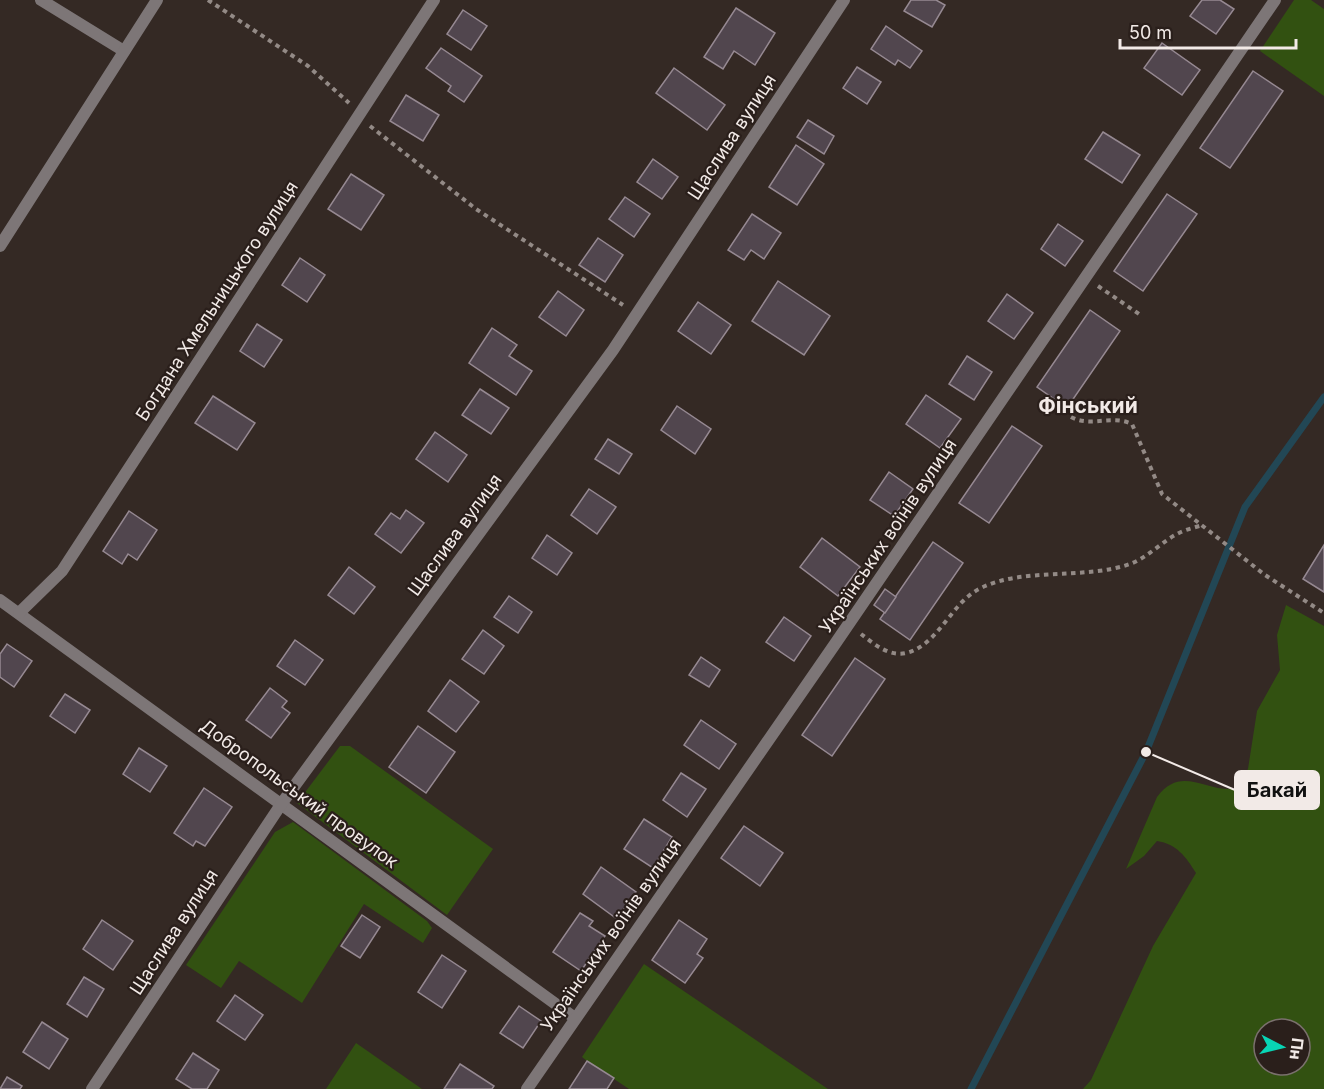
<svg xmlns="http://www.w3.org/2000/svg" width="1324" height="1089" font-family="Inter,sans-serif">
	<rect width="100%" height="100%" fill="#342924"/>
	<g fill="#325111" fill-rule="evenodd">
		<path d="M 1294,0 L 1311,0 L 1324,9 L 1324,96 L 1260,51 Z"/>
		<path d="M 1286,605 L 1324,626 L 1324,1089 L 1083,1089 L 1091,1080 L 1153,946 L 1196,873 C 1186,857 1177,844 1157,841 L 1144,856 L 1126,869 L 1157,797 C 1181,765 1203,791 1234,789 L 1248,769 L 1257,711 L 1280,670 L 1277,635 ZM 1264,1029 L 1300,1029 L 1300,1065 L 1264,1065 Z"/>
		<path d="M 340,746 L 350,746 L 493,849 L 447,915 L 297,803 Z"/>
		<path d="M 293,822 L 427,921 L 432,928 L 423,943 L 364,904 L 302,1003 L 239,961 L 221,988 L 186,965 L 275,832 Z"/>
		<path d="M 644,964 L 828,1089 L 629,1089 L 587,1061 L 582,1057 Z"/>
		<path d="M 356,1043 L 422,1089 L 326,1089 Z"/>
	</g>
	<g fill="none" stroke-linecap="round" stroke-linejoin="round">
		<path stroke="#224755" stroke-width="7" d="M 971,1089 L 1146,752 L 1245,507 L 1324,397"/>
	</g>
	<g fill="#51464e" stroke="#968992" stroke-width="1.5">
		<path d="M 911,0 L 936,0 L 945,5 L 932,27 L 904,11 Z"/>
		<path d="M 1202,0 L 1220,0 L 1234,9 L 1216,34 L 1190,16 Z"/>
		<path d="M 736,8 L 775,33 L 755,65 L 734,51 L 723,69 L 704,57 Z"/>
		<path d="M 463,10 L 487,26 L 471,50 L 447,34 Z"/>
		<path d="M 886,26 L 922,51 L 910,68 L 898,60 L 895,65 L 871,49 Z"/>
		<path d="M 1162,43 L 1200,70 L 1182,95 L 1144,68 Z"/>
		<path d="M 441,48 L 482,76 L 464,102 L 448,91 L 451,86 L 426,68 Z"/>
		<path d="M 857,67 L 881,82 L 867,104 L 843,88 Z"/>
		<path d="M 674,68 L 725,105 L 707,130 L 656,93 Z"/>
		<path d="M 1253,71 L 1283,91 L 1230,168 L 1200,148 Z"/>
		<path d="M 406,95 L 439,115 L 423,141 L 390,121 Z"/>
		<path d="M 808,120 L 834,136 L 824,154 L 797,137 Z"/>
		<path d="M 1103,132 L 1140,155 L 1122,183 L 1085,159 Z"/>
		<path d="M 796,145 L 824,164 L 797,205 L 769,187 Z"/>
		<path d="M 653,159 L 678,177 L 662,199 L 637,182 Z"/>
		<path d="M 351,174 L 384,195 L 361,230 L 328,209 Z"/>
		<path d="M 1167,194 L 1197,214 L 1143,291 L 1114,271 Z"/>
		<path d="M 625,197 L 650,214 L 634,237 L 609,219 Z"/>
		<path d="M 752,214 L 781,233 L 764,259 L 751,250 L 744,260 L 728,250 Z"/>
		<path d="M 1058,224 L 1083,241 L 1065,266 L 1041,249 Z"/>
		<path d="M 598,238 L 623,255 L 605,282 L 579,265 Z"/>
		<path d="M 300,258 L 325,275 L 307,302 L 282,285 Z"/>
		<path d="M 778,281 L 830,316 L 804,355 L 752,321 Z"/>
		<path d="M 558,291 L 584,310 L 566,336 L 539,317 Z"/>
		<path d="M 1007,294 L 1033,313 L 1014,339 L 988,321 Z"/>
		<path d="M 698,302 L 731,325 L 711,354 L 678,331 Z"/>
		<path d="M 1090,310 L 1120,331 L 1067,408 L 1037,387 Z"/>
		<path d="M 257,324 L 282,340 L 264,367 L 240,351 Z"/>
		<path d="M 492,328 L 517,345 L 509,356 L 532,371 L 516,395 L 469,363 Z"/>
		<path d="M 967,356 L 992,372 L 974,400 L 949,384 Z"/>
		<path d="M 480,389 L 509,408 L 491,434 L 462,415 Z"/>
		<path d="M 926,395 L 961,419 L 940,448 L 906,424 Z"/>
		<path d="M 213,396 L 255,423 L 237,450 L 195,423 Z"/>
		<path d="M 677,406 L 711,429 L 695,454 L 661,430 Z"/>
		<path d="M 1012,426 L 1042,446 L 989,523 L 959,503 Z"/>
		<path d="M 435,432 L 467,455 L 448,482 L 416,459 Z"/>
		<path d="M 608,439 L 632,454 L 619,474 L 595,459 Z"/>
		<path d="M 889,472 L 913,489 L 894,516 L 870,500 Z"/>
		<path d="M 589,489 L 616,507 L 597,534 L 571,515 Z"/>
		<path d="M 406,510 L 424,523 L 401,553 L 375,534 L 391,513 L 400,519 Z"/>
		<path d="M 129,511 L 157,530 L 137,560 L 128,554 L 122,564 L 103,551 Z"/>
		<path d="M 547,535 L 572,553 L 557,575 L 532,558 Z"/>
		<path d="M 822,538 L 860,567 L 838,596 L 800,567 Z"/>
		<path d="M 933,542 L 963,563 L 910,640 L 880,619 Z"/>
		<path d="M 1324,545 L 1324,592 L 1303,579 Z"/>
		<path d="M 349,567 L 375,587 L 354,614 L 328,595 Z"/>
		<path d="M 885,589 L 896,597 L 885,613 L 874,605 Z"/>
		<path d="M 509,596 L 532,612 L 518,633 L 494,617 Z"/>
		<path d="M 784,617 L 811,636 L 794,661 L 766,642 Z"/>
		<path d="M 483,630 L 504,646 L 484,674 L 462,659 Z"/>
		<path d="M 295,640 L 323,660 L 305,685 L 277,666 Z"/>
		<path d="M 7,644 L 32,661 L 14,687 L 0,677 L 0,654 Z"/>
		<path d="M 701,657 L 720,670 L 709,687 L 689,675 Z"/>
		<path d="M 855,658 L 885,679 L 832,756 L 802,735 Z"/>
		<path d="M 450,680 L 479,702 L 456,732 L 428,711 Z"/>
		<path d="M 270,688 L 287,701 L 282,707 L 290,713 L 271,738 L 246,720 Z"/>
		<path d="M 65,694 L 90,710 L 75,733 L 50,716 Z"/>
		<path d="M 701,720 L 736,744 L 719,769 L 684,745 Z"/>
		<path d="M 418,726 L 455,752 L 426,793 L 389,767 Z"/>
		<path d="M 139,748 L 167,766 L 150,792 L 123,774 Z"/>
		<path d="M 681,773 L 706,789 L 687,817 L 663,800 Z"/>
		<path d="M 204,788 L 232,807 L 205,846 L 196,841 L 193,846 L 174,833 Z"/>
		<path d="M 644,819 L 672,837 L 653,868 L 624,849 Z"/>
		<path d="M 744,826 L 783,853 L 760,886 L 721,858 Z"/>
		<path d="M 601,867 L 636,892 L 617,919 L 583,894 Z"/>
		<path d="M 580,913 L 593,921 L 589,926 L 605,936 L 581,971 L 553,952 Z"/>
		<path d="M 362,915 L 380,927 L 360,958 L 341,946 Z"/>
		<path d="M 102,920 L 133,941 L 113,970 L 83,949 Z"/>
		<path d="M 679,920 L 707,939 L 697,954 L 703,958 L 685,983 L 652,960 Z"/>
		<path d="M 442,955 L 466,971 L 442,1008 L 418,992 Z"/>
		<path d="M 84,977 L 104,989 L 87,1017 L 67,1004 Z"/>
		<path d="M 235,995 L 263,1015 L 245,1040 L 217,1021 Z"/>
		<path d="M 519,1006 L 541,1021 L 523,1048 L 500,1033 Z"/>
		<path d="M 42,1022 L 68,1039 L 49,1069 L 23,1052 Z"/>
		<path d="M 193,1053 L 219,1070 L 207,1089 L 192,1089 L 176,1079 Z"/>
		<path d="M 587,1061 L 614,1078 L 607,1089 L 569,1089 Z"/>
		<path d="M 460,1064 L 494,1086 L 492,1089 L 444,1089 Z"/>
		<path d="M 7,1077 L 22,1086 L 20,1089 L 0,1089 Z"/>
	</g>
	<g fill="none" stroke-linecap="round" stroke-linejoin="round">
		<g stroke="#938a86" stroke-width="4" stroke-dasharray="4.5 4.5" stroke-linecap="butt">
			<path d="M 208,0 L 308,66 L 349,103"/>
			<path d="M 370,126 L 476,209 L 623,305"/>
			<path d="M 1098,286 L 1142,316"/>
			<path d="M 1071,417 C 1091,428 1111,414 1132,424 L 1162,494 L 1265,575 L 1324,613"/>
			<path d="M 861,634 C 874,644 889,657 906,653 C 939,645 951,602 981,588 C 1024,567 1084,580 1130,564 C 1149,557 1163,540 1181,532 C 1188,529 1196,527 1203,525"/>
		</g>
		<g stroke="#7d7677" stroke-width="12">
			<path d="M 41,0 L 124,51"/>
			<path d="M 0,246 L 157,0"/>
			<path d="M 0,600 L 575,1018"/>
			<path d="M 19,613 L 62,571 L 434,0"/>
			<path d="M 92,1089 L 282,803 L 613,350 L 844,0"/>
			<path d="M 527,1089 L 835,644 L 1275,0"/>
		</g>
	</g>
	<g text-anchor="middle" stroke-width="4.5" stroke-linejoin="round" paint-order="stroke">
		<g font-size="18" fill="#f2eae7" stroke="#2a1f1b">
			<text transform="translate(732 137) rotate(-57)" y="6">Щаслива вулиця</text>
			<text transform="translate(217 301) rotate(-57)" y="6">Богдана Хмельницького вулиця</text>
			<text transform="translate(455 535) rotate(-54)" y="6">Щаслива вулиця</text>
			<text transform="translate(888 536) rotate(-56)" y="6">Українських воїнів вулиця</text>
			<text transform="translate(299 794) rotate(36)" y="6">Добропольський провулок</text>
			<text transform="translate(174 932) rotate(-57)" y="6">Щаслива вулиця</text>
			<text transform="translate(611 935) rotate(-55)" y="6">Українських воїнів вулиця</text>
		</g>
		<g font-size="21" font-weight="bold" fill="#f2eae7" stroke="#2a1f1b">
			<text x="1088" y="413">Фінський</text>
		</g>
	</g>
	<path fill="none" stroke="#f2eae7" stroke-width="2" d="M1146 752L1235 790"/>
	<circle fill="#f2eae7" stroke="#2a1f1b" stroke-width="2" cx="1146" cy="752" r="6"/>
	<rect fill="#f2eae7" stroke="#f2eae7" stroke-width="2" x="1235" y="771" width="84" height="38" rx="6"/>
	<g font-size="20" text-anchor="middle" font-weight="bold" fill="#111">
		<text x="1277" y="797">Бакай</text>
	</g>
	<g transform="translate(1282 1047) rotate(97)"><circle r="28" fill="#2a1f1b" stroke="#7a706d" stroke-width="1.5"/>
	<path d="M0-4.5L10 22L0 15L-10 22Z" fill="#08d5b5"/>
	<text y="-9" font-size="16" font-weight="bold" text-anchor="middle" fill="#f2eae7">Пн</text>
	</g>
	<path d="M1120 39v9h176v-9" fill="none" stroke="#f2eae7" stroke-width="3"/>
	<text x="1129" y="39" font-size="18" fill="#f2eae7" stroke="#2a1f1b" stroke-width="4.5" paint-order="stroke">50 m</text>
</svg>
